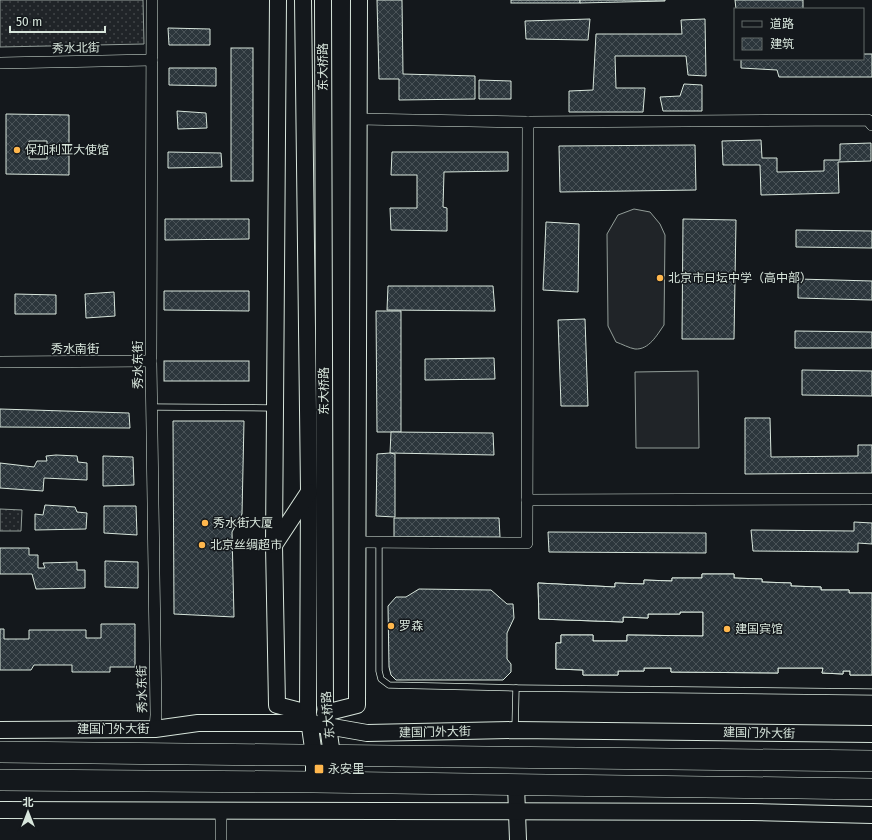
<svg xmlns="http://www.w3.org/2000/svg" width="872" height="840" font-family="'Fira Sans','Noto Sans SC',sans-serif">
	<defs>
		<pattern id="grass-dots" width="8" height="8" patternUnits="userSpaceOnUse"><rect width="8" height="8" fill="#202428"/><path d="M2 2h.1M6 6h.1" fill="none" stroke="#404447" stroke-width="1.8" stroke-linecap="round"/></pattern>
		<pattern id="building-cross-hatch" width="8" height="8" patternUnits="userSpaceOnUse"><rect width="8" height="8" fill="#2c363c"/><path d="M0 0l8 8M0 8l8-8" fill="none" stroke="#4a5358"/></pattern>
	</defs>
	<rect width="100%" height="100%" fill="#14181c"/>
	<g fill="url(#grass-dots)" stroke="#939e99">
		<path d="M 0,0 L 143,0 L 144,44 L 0,47 Z"/>
		<path d="M 0,509 L 22,510 L 21,531 L 0,531 Z"/>
	</g>
	<g fill="#202428" stroke="#939e99">
		<path d="M 634,209 L 650,212 L 660,224 L 665,235 L 664,325 C 657,335 649,350 635,349 C 629,348 622,344 616,342 L 608,326 L 607,234 L 618,215 Z"/>
		<path d="M 698,371 L 699,448 L 636,448 L 635,372 Z"/>
	</g>
	<g fill="url(#building-cross-hatch)" stroke="#d8e6dc" fill-rule="evenodd">
		<path d="M 377,0 L 402,0 L 403,74 L 475,76 L 475,99 L 399,100 L 399,79 L 379,79 Z"/>
		<rect x="511" y="0" width="69" height="3"/>
		<path d="M 580,0 L 665,0 L 665,1 L 580,3 Z"/>
		<path d="M 735,0 L 803,0 L 803,9 L 736,9 Z"/>
		<path d="M 590,19 L 588,40 L 526,39 L 525,21 Z"/>
		<path d="M 705,19 L 706,76 L 688,75 L 686,56 L 615,56 L 616,88 L 645,88 L 643,112 L 569,112 L 569,91 L 593,90 L 596,34 L 682,34 L 681,20 Z"/>
		<path d="M 168,28 L 210,29 L 210,45 L 169,45 Z"/>
		<rect x="231" y="48" width="22" height="133"/>
		<path d="M 863,54 L 872,54 L 872,77 L 779,77 L 777,70 L 741,68 L 741,59 L 863,59 Z"/>
		<path d="M 169,68 L 216,68 L 216,86 L 169,85 Z"/>
		<path d="M 479,80 L 511,81 L 511,99 L 479,99 Z"/>
		<path d="M 684,84 L 702,85 L 702,111 L 663,111 L 660,97 L 680,96 Z"/>
		<path d="M 177,111 L 206,113 L 207,128 L 178,129 Z"/>
		<path d="M 6,114 L 69,115 L 69,175 L 6,174 ZM 29,141 L 47,141 L 47,159 L 29,159 Z"/>
		<path d="M 761,140 L 762,158 L 777,158 L 777,172 L 824,171 L 824,160 L 840,160 L 840,144 L 871,143 L 871,161 L 838,162 L 839,193 L 761,195 L 760,165 L 723,165 L 722,141 Z"/>
		<path d="M 695,145 L 696,190 L 560,192 L 559,146 Z"/>
		<path d="M 168,152 L 221,153 L 222,167 L 168,168 Z"/>
		<path d="M 392,152 L 508,152 L 508,171 L 444,172 L 443,207 L 447,208 L 447,231 L 391,230 L 390,208 L 417,208 L 417,175 L 391,175 Z"/>
		<path d="M 165,219 L 249,219 L 249,239 L 165,240 Z"/>
		<path d="M 683,219 L 736,220 L 734,339 L 682,339 Z"/>
		<path d="M 546,222 L 579,224 L 578,292 L 543,290 Z"/>
		<path d="M 796,230 L 872,231 L 872,248 L 796,247 Z"/>
		<path d="M 798,279 L 872,281 L 872,300 L 798,298 Z"/>
		<path d="M 388,286 L 493,286 L 495,311 L 387,310 Z"/>
		<path d="M 164,291 L 249,291 L 249,311 L 164,310 Z"/>
		<path d="M 114,292 L 115,316 L 86,318 L 85,294 Z"/>
		<path d="M 15,294 L 56,295 L 56,314 L 15,314 Z"/>
		<path d="M 376,311 L 401,311 L 401,432 L 377,432 Z"/>
		<path d="M 585,319 L 588,406 L 561,406 L 558,320 Z"/>
		<path d="M 795,331 L 872,332 L 872,348 L 795,348 Z"/>
		<path d="M 494,358 L 495,379 L 425,380 L 425,359 Z"/>
		<rect x="164" y="361" width="85" height="20"/>
		<path d="M 802,370 L 872,371 L 872,396 L 802,395 Z"/>
		<path d="M 0,409 L 129,413 L 130,428 L 0,427 Z"/>
		<path d="M 745,418 L 770,418 L 771,457 L 858,456 L 858,445 L 872,445 L 872,473 L 745,474 Z"/>
		<path d="M 173,421 L 244,421 L 242,514 L 232,532 L 234,617 L 174,614 Z"/>
		<path d="M 391,432 L 493,433 L 494,455 L 390,453 Z"/>
		<path d="M 390,453 L 395,454 L 395,517 L 376,516 L 377,454 Z"/>
		<path d="M 56,455 L 77,456 L 78,462 L 87,463 L 87,480 L 44,478 L 43,491 L 0,488 L 0,463 L 34,467 L 37,461 L 47,461 L 46,456 Z"/>
		<path d="M 103,456 L 133,457 L 134,485 L 103,486 Z"/>
		<path d="M 45,505 L 75,507 L 77,512 L 87,513 L 86,529 L 35,530 L 35,514 L 43,515 Z"/>
		<path d="M 104,506 L 136,506 L 137,535 L 104,533 Z"/>
		<path d="M 394,518 L 499,518 L 500,537 L 394,537 Z"/>
		<path d="M 854,522 L 872,523 L 872,544 L 858,543 L 858,552 L 753,551 L 751,530 L 854,531 Z"/>
		<path d="M 548,532 L 706,533 L 706,553 L 549,552 Z"/>
		<path d="M 0,548 L 29,548 L 29,555 L 38,555 L 38,568 L 45,568 L 43,563 L 77,562 L 77,570 L 85,570 L 85,588 L 36,589 L 32,574 L 0,574 Z"/>
		<path d="M 105,561 L 138,562 L 138,588 L 105,587 Z"/>
		<path d="M 702,574 L 734,574 L 734,578 L 762,579 L 762,582 L 791,583 L 791,586 L 821,587 L 821,590 L 849,590 L 849,593 L 872,593 L 872,675 L 850,675 L 850,671 L 843,671 L 843,674 L 822,673 L 823,668 L 778,668 L 778,673 L 671,672 L 671,668 L 644,668 L 644,671 L 618,671 L 618,675 L 583,675 L 583,670 L 556,669 L 556,643 L 561,643 L 561,635 L 593,635 L 593,641 L 627,641 L 627,635 L 703,636 L 703,612 L 680,612 L 680,614 L 648,614 L 648,618 L 623,617 L 623,622 L 539,619 L 538,583 L 615,587 L 615,583 L 644,584 L 644,580 L 672,581 L 672,578 L 702,578 ZM 750,615 L 784,615 L 784,618 L 813,618 L 813,622 L 847,623 L 847,643 L 823,643 L 823,639 L 784,639 L 784,636 L 750,635 Z"/>
		<path d="M 702,574 L 734,574 L 734,578 L 762,579 L 762,582 L 791,583 L 791,586 L 821,587 L 821,590 L 849,590 L 849,593 L 872,593 L 872,675 L 850,675 L 850,671 L 843,671 L 843,674 L 822,673 L 823,668 L 778,668 L 778,673 L 671,672 L 671,668 L 644,668 L 644,671 L 618,671 L 618,675 L 583,675 L 583,670 L 556,669 L 556,643 L 561,643 L 561,635 L 593,635 L 593,641 L 627,641 L 627,635 L 703,636 L 703,612 L 680,612 L 680,614 L 648,614 L 648,618 L 623,617 L 623,622 L 539,619 L 538,583 L 615,587 L 615,583 L 644,584 L 644,580 L 672,581 L 672,578 L 702,578 Z"/>
		<path d="M 419,589 L 491,590 L 507,604 L 513,604 L 514,618 L 507,633 L 507,659 L 511,664 L 511,672 L 503,680 L 396,680 L 391,675 L 389,667 L 388,606 L 396,597 L 406,597 Z"/>
		<path d="M 101,624 L 135,624 L 135,667 L 110,667 L 110,672 L 72,672 L 72,665 L 34,665 L 31,670 L 0,670 L 0,629 L 4,629 L 4,639 L 29,639 L 29,630 L 86,630 L 86,638 L 101,638 Z"/>
	</g>
	<g fill="none" stroke-linecap="round" stroke-linejoin="round">
		<defs>
			<g id="lane">
				<path d="M 152,407 L 273,408"/>
				<path d="M 379,542 L 379,671 L 381,679 L 389,685 L 516,688"/>
				<path d="M 515,730 L 516,688 L 872,692"/>
			</g>
			<g id="street">
				<path d="M 152,0 L 151,361 L 156,715 L 155,729"/>
				<path d="M 0,63 L 152,60"/>
				<path d="M 528,122 L 868,120 L 872,125"/>
				<path d="M 0,362 L 151,361"/>
				<path d="M 527,500 L 872,499"/>
				<path d="M 358,542 L 527,543 L 528,122 L 359,119"/>
				<path d="M 221,811 L 221,840"/>
			</g>
			<g id="secondary">
				<path d="M 278,0 L 274,545 L 277,705 L 308,713"/>
				<path d="M 303,0 L 309,492 L 308,713 L 314,755 L 314,782"/>
				<path d="M 323,0 L 325,705 L 332,755 L 332,782"/>
				<path d="M 274,545 L 309,492"/>
				<path d="M 325,713 L 357,705 L 359,0"/>
				<path d="M 0,730 L 155,729 L 198,723 L 310,723 L 367,733 L 515,730 L 872,734"/>
				<path d="M 516,785 L 518,840"/>
				<path d="M 0,810 L 752,812 L 872,815"/>
			</g>
			<g id="highway">
				<path d="M 0,752 L 872,761"/>
				<path d="M 0,780 L 314,782 L 872,789"/>
			</g>
		</defs>
		<use href="#lane" stroke="#d8e6dc" stroke-width="7"/>
		<use href="#street" stroke="#d8e6dc" stroke-width="12"/>
		<use href="#secondary" stroke="#d8e6dc" stroke-width="18"/>
		<use href="#highway" stroke="#d8e6dc" stroke-width="22"/>
		<use href="#lane" stroke="#14181c" stroke-width="5.5"/>
		<use href="#street" stroke="#14181c" stroke-width="11"/>
		<use href="#secondary" stroke="#14181c" stroke-width="16"/>
		<use href="#highway" stroke="#14181c" stroke-width="21"/>
	</g>
	<g fill="#ffb74d" stroke="#14181c" stroke-width="1.5">
		<circle cx="17" cy="150" r="4"/>
		<circle cx="660" cy="278" r="4"/>
		<circle cx="205" cy="523" r="4"/>
		<circle cx="202" cy="545" r="4"/>
		<circle cx="391" cy="626" r="4"/>
		<circle cx="727" cy="629" r="4"/>
		<rect x="314" y="764" width="10" height="10" rx="2"/>
	</g>
	<g text-anchor="middle" stroke-width="3" stroke-linejoin="round" paint-order="stroke">
		<g font-size="12" fill="#d8e6dc" stroke="#14181c">
			<text transform="translate(76 48) rotate(-1)" y="4">秀水北街</text>
			<text transform="translate(323 67) rotate(-90)" y="4">东大桥路</text>
			<text x="75" y="353">秀水南街</text>
			<text transform="translate(138 365) rotate(-90)" y="4">秀水东街</text>
			<text transform="translate(324 391) rotate(-90)" y="4">东大桥路</text>
			<text transform="translate(142 689) rotate(-91)" y="4">秀水东街</text>
			<text transform="translate(328 715) rotate(-95)" y="4">东大桥路</text>
			<text x="113" y="733">建国门外大街</text>
			<text transform="translate(435 732) rotate(-1)" y="4">建国门外大街</text>
			<text transform="translate(759 733) rotate(1)" y="4">建国门外大街</text>
		</g>
		<g font-size="12" fill="#d8e6dc" stroke="#14181c" text-anchor="start">
			<text x="25" y="154">保加利亚大使馆</text>
			<text x="668" y="282">北京市日坛中学（高中部）</text>
			<text x="213" y="527">秀水街大厦</text>
			<text x="210" y="549">北京丝绸超市</text>
			<text x="399" y="630">罗森</text>
			<text x="735" y="633">建国宾馆</text>
			<text x="328" y="773">永安里</text>
		</g>
	</g>
	<rect x="734" y="8" width="130" height="52" fill="#14181c" stroke="#626a69"/>
	<rect x="742" y="21" width="20" height="6" fill="#14181c" stroke="#626a69"/>
	<text x="770" y="28" font-size="12" fill="#d8e6dc">道路</text>
	<rect x="742" y="38" width="20" height="12" fill="url(#building-cross-hatch)" stroke="#626a69"/>
	<text x="770" y="48" font-size="12" fill="#d8e6dc">建筑</text>
	<g transform="translate(28 812)" stroke="#14181c" stroke-width="3" paint-order="stroke">
	<path d="M0-3L7 15L0 10L-7 15Z" fill="#d8e6dc"/>
	<text y="-6" font-size="11" font-weight="bold" text-anchor="middle" fill="#d8e6dc">北</text>
	</g>
	<path d="M10 26v6h95v-6" fill="none" stroke="#d8e6dc" stroke-width="2"/>
	<text x="16" y="26" font-size="12" fill="#d8e6dc" stroke="#14181c" stroke-width="3" paint-order="stroke">50 m</text>
</svg>
